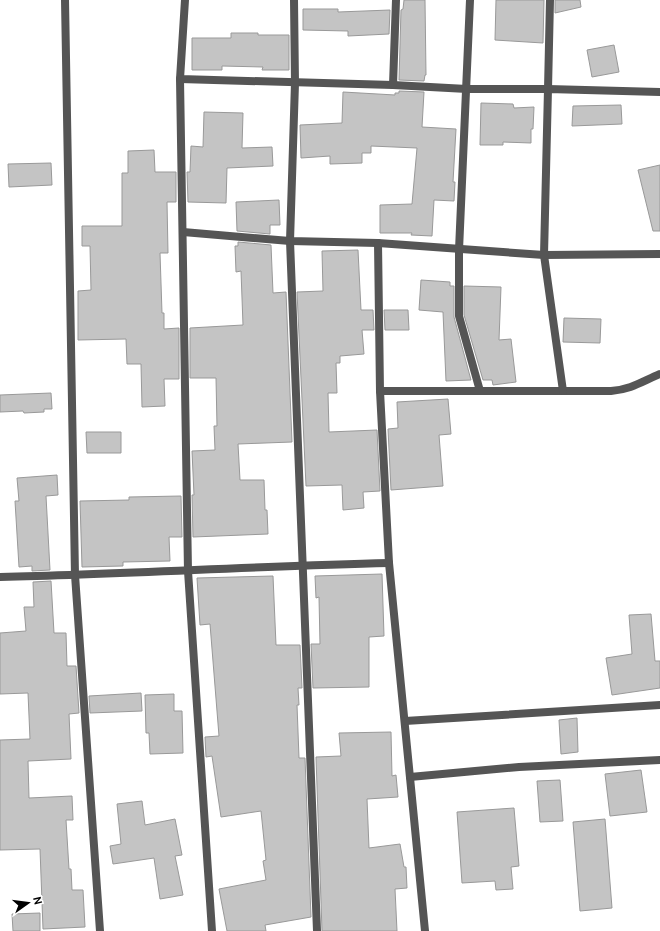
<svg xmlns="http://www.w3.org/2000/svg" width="660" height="931" font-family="Cabin,sans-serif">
	<rect width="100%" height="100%" fill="#fff"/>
	<g fill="#c4c4c4" stroke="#999">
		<path d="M 404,0 L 425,0 L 426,75 L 425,75 L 424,81 L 399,80 L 401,10 L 403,9 Z"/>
		<path d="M 496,0 L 544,0 L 543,43 L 495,40 Z"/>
		<path d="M 555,0 L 580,0 L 581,7 L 555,13 Z"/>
		<path d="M 303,9 L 338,9 L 338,12 L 390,10 L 389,34 L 348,36 L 348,31 L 303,30 Z"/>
		<path d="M 231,33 L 258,33 L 258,35 L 289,35 L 289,70 L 262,70 L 263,67 L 222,66 L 222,70 L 192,70 L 192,38 L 231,38 Z"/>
		<path d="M 614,45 L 619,72 L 592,77 L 587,50 Z"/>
		<path d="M 399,91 L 424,92 L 422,127 L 456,129 L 453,182 L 455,182 L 454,201 L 434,200 L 432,236 L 411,235 L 412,233 L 380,233 L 380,205 L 412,204 L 417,148 L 371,146 L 371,153 L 362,153 L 362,163 L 330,164 L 330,156 L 301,158 L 300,125 L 342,123 L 343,92 L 395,95 L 395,93 L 399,93 Z"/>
		<path d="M 481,103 L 513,104 L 514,108 L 534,107 L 533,129 L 531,129 L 531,143 L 503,142 L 503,145 L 480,145 Z"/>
		<path d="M 621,105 L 622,124 L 572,126 L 573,106 Z"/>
		<path d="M 204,112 L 243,113 L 242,148 L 272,147 L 273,166 L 227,168 L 226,203 L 188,202 L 187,172 L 190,172 L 191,146 L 203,147 Z"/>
		<path d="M 154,150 L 155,172 L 176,172 L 176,202 L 167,202 L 168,253 L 160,253 L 162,313 L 164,313 L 164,329 L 179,328 L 179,379 L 164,379 L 165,406 L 142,407 L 141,364 L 127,364 L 126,339 L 78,340 L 78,291 L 91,290 L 90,246 L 82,246 L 82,226 L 122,226 L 122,173 L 128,173 L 128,151 Z"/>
		<path d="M 51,163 L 52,185 L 9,187 L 8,164 Z"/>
		<path d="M 660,165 L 660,231 L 653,231 L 638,170 Z"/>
		<path d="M 279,200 L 280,225 L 270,225 L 270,234 L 237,231 L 236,202 Z"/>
		<path d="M 238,242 L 271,245 L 273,293 L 286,292 L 292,442 L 238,444 L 240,480 L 264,480 L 265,510 L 267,510 L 268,534 L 193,537 L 192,495 L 194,495 L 192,451 L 215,450 L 214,426 L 217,426 L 216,378 L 190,378 L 190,328 L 243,325 L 241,271 L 236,272 L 235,246 L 238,246 Z"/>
		<path d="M 358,250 L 361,310 L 373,310 L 374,330 L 362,330 L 364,354 L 340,356 L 340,363 L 336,363 L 337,393 L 328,393 L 329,432 L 377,430 L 380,491 L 363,492 L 364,508 L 343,510 L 342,485 L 306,486 L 297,292 L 323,291 L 322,251 Z"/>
		<path d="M 421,280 L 450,282 L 450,286 L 454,286 L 454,317 L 471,380 L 446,381 L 443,312 L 419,310 Z"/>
		<path d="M 464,286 L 501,287 L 499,340 L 511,339 L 516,382 L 493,385 L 492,380 L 483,380 L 464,315 Z"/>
		<path d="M 384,310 L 408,310 L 409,330 L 385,330 Z"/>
		<path d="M 564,318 L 601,319 L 600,343 L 563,342 Z"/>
		<path d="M 51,393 L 52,409 L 44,409 L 44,412 L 24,413 L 23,411 L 0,412 L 0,395 Z"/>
		<path d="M 448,399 L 451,434 L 439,435 L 443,486 L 391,490 L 388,429 L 398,428 L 397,402 Z"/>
		<path d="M 86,432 L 121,432 L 121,453 L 87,453 Z"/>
		<path d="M 57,475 L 58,495 L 46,496 L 50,570 L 32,571 L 32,566 L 19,567 L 15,501 L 19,501 L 17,478 Z"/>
		<path d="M 181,496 L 182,537 L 169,537 L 170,561 L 123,562 L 123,566 L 82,567 L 80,501 L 129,500 L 129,497 Z"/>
		<path d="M 382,574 L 384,636 L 369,637 L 369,687 L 313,688 L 311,644 L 320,644 L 319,597 L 316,598 L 315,576 Z"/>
		<path d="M 273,576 L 276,645 L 300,645 L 302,688 L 298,688 L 299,705 L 297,705 L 299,758 L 305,758 L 311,917 L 265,925 L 266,931 L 227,931 L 219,889 L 266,880 L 263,861 L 266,860 L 261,811 L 221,817 L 212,756 L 206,757 L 205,737 L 219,736 L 210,624 L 200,625 L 197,578 Z"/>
		<path d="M 51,581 L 54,633 L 66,633 L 67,666 L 76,666 L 79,713 L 69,714 L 71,759 L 28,761 L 29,798 L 72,796 L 73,820 L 66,820 L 69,869 L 71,869 L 72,890 L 83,890 L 85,927 L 43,929 L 40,849 L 0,850 L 0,740 L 30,739 L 28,693 L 0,694 L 0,633 L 26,631 L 24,607 L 34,607 L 33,582 Z"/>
		<path d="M 651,614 L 655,661 L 660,661 L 660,688 L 612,695 L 606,658 L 632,654 L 629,615 Z"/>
		<path d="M 141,693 L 142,711 L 90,713 L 89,696 Z"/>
		<path d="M 174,694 L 174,711 L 182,711 L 183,753 L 150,754 L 149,733 L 146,733 L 145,695 Z"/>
		<path d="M 577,718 L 578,752 L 561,754 L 559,720 Z"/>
		<path d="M 391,732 L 392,776 L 396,775 L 398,797 L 367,799 L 369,848 L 400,844 L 404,867 L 406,867 L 407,888 L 395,889 L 397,931 L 322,931 L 316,757 L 341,756 L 339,733 Z"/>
		<path d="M 641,770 L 647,812 L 610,816 L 605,774 Z"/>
		<path d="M 560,780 L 563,821 L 540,822 L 537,781 Z"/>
		<path d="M 142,801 L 145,825 L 175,819 L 182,855 L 175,856 L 183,895 L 160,899 L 154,858 L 113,864 L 110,846 L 121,844 L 117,804 Z"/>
		<path d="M 514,808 L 519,866 L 511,867 L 513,889 L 496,890 L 495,881 L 462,883 L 457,812 Z"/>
		<path d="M 605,819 L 612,908 L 580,911 L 573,822 Z"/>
		<path d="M 40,913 L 40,931 L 13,931 L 12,914 Z"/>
	</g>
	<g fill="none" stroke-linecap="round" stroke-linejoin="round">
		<g stroke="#555" stroke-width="8">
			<path d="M 65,0 L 75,575 L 100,931"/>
			<path d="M 185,0 L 180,79 L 393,85 L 467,89 L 548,89 L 550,0"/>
			<path d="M 294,0 L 295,83 L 290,241 L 317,931"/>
			<path d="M 470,0 L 459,250 L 459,316 L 480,391"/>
			<path d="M 180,79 L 188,571 L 212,931"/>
			<path d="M 393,85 L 396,0"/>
			<path d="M 183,232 L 290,241 L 378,243 L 544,255 L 660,254"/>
			<path d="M 378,243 L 380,391 L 389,563 L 425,931"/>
			<path d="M 380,391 L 611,391 C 632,389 641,382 660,374"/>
			<path d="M 563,391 L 544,255 L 548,89 L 660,92"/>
			<path d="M 0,577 C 130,574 259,566 389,563"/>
			<path d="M 405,721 L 660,705"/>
			<path d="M 410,777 L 519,767 L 660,760"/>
		</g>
	</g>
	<g transform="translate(28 903) rotate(76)" stroke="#ffffff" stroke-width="3" paint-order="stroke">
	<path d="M0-3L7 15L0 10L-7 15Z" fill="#000000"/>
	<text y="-6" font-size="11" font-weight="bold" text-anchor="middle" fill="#000000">N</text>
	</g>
</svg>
